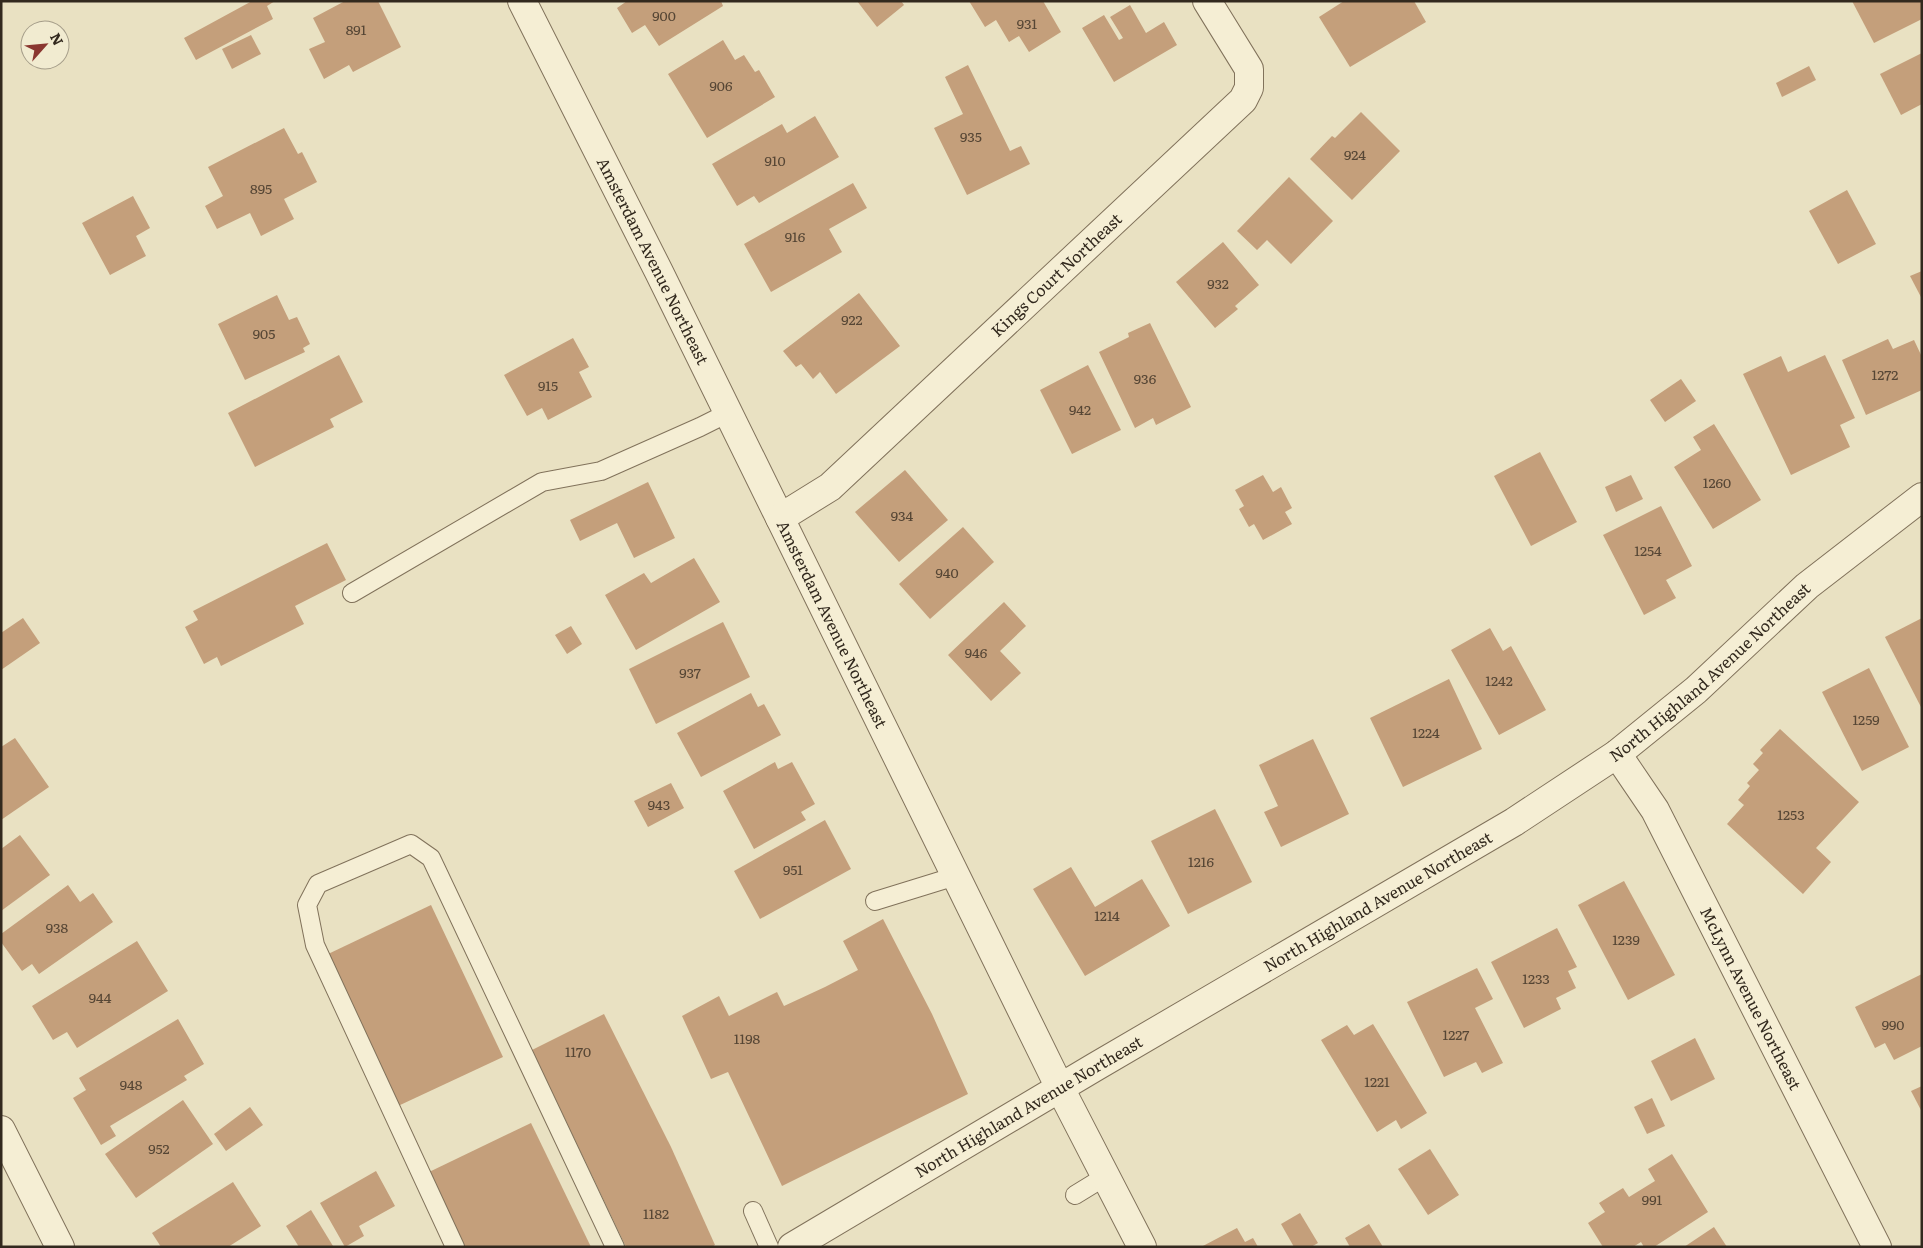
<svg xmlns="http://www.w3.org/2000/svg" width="1923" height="1248" font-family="Literata,serif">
	<rect width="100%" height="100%" fill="#e9e1c2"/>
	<g fill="#c49f7b">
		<path d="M 252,1 L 275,1 L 267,6 L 273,19 L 196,60 L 184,38 Z"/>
		<path d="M 345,1 L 378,1 L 401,47 L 353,72 L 349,65 L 324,79 L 309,49 L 325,42 L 313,18 Z"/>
		<path d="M 627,1 L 721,1 L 723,6 L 659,46 L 645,25 L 632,33 L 617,8 Z"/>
		<path d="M 857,1 L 901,1 L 904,5 L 877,27 Z"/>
		<path d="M 969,1 L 1043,1 L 1061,32 L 1029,52 L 1019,36 L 1009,42 L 996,20 L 985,27 Z"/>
		<path d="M 1344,1 L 1414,1 L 1426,22 L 1350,67 L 1319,17 Z"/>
		<path d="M 1852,1 L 1922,1 L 1922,19 L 1874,43 Z"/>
		<path d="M 1130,5 L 1146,33 L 1164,22 L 1177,45 L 1114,82 L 1082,28 L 1104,15 L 1119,40 L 1123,38 L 1110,17 Z"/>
		<path d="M 251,35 L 261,54 L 232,69 L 222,49 Z"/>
		<path d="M 723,40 L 735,60 L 744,55 L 755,72 L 759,70 L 775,97 L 707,138 L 668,74 Z"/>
		<path d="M 1922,53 L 1922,104 L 1901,115 L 1880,74 Z"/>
		<path d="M 968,65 L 1010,151 L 1021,146 L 1030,164 L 967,195 L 934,128 L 963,114 L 945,77 Z"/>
		<path d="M 1809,66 L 1816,80 L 1782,97 L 1776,83 Z"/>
		<path d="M 1361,112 L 1400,151 L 1352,200 L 1310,159 L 1332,136 L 1335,138 Z"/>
		<path d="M 815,116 L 839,157 L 759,203 L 754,196 L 737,206 L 712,164 L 782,124 L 787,133 Z"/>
		<path d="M 284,128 L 298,154 L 302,152 L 317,182 L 284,199 L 294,219 L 261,236 L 250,213 L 217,229 L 205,206 L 223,196 L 208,167 Z"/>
		<path d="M 1289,177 L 1333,221 L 1291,264 L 1267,240 L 1257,250 L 1237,231 Z"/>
		<path d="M 853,183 L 867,208 L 829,229 L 842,252 L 771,292 L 744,244 Z"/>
		<path d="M 1847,190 L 1876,244 L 1838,264 L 1809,211 Z"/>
		<path d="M 133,196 L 150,228 L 136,236 L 146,256 L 110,275 L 82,223 Z"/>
		<path d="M 1223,242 L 1259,285 L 1235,306 L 1238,309 L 1215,328 L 1176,282 Z"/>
		<path d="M 1922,271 L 1922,299 L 1910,276 Z"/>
		<path d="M 859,293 L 900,346 L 836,394 L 820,372 L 813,379 L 801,364 L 796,367 L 783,351 Z"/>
		<path d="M 277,295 L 289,320 L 297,317 L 310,344 L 303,348 L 305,352 L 245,380 L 218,324 Z"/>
		<path d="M 1150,323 L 1191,407 L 1156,425 L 1153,418 L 1135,428 L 1099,352 L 1129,337 L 1128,333 Z"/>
		<path d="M 573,338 L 589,367 L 579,372 L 592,397 L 548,420 L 542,408 L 527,416 L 504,375 Z"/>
		<path d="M 1888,339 L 1893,349 L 1914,340 L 1922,357 L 1922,390 L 1866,415 L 1842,360 Z"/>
		<path d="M 339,355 L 363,402 L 330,419 L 334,427 L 255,467 L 228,413 Z"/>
		<path d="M 1825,355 L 1855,418 L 1840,425 L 1850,447 L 1791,475 L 1743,374 L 1781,356 L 1788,372 Z"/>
		<path d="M 1088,365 L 1121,430 L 1072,454 L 1040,390 Z"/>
		<path d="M 1681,379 L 1696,401 L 1665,422 L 1650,400 Z"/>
		<path d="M 1714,424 L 1761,500 L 1713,529 L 1674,467 L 1701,450 L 1693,437 Z"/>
		<path d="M 1540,452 L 1577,522 L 1531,546 L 1494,476 Z"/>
		<path d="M 905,470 L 948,520 L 899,562 L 855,512 Z"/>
		<path d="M 1263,475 L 1273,492 L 1281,487 L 1292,508 L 1285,512 L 1292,524 L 1263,540 L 1254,524 L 1249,527 L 1239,509 L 1244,506 L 1235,490 Z"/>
		<path d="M 1631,475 L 1643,499 L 1616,512 L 1605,487 Z"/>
		<path d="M 648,482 L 675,538 L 634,558 L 617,523 L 580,541 L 570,520 Z"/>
		<path d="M 1661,506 L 1692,566 L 1666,580 L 1676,598 L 1644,615 L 1603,535 Z"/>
		<path d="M 963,527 L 994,562 L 930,619 L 899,584 Z"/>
		<path d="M 327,543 L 346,580 L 295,606 L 304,624 L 221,666 L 217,657 L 204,664 L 185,627 L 198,620 L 193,611 Z"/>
		<path d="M 694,558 L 720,602 L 636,650 L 605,595 L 644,573 L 651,583 Z"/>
		<path d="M 1004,602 L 1026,626 L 1000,651 L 1021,673 L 991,701 L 948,655 Z"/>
		<path d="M 23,618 L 40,643 L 1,670 L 1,633 Z"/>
		<path d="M 1922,618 L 1922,709 L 1885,637 Z"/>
		<path d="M 723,622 L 750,677 L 656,724 L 629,669 Z"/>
		<path d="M 571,626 L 582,644 L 567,654 L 555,635 Z"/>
		<path d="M 1490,628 L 1503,651 L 1511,646 L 1546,710 L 1499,735 L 1451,650 Z"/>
		<path d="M 1869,668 L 1909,747 L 1862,771 L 1822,692 Z"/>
		<path d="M 1449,679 L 1482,749 L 1403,787 L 1370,718 Z"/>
		<path d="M 751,693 L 758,707 L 764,704 L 781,735 L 701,777 L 677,733 Z"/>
		<path d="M 1780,729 L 1859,802 L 1816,848 L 1831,862 L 1803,894 L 1727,824 L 1744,805 L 1738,800 L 1750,786 L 1747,783 L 1759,770 L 1753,764 L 1763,753 L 1760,750 Z"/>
		<path d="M 15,738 L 49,787 L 1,820 L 1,747 Z"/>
		<path d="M 1313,739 L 1349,814 L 1281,847 L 1264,812 L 1278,806 L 1259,765 Z"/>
		<path d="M 775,762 L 778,769 L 792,762 L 815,804 L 801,812 L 806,820 L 754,849 L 723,791 Z"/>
		<path d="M 671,783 L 684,808 L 648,827 L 634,801 Z"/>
		<path d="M 1215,809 L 1252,882 L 1188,914 L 1151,841 Z"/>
		<path d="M 825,820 L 851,869 L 760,919 L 734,871 Z"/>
		<path d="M 20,835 L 50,875 L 1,911 L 1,849 Z"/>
		<path d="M 1071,867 L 1095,907 L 1142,879 L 1170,926 L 1085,976 L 1033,889 Z"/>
		<path d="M 1624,881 L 1675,975 L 1628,1000 L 1578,905 Z"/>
		<path d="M 68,885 L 80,902 L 93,893 L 113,922 L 39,974 L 32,964 L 22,971 L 1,942 L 1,934 Z"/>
		<path d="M 431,905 L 503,1057 L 398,1106 L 326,955 Z"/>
		<path d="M 883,919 L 932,1014 L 968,1094 L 782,1186 L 728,1072 L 711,1079 L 682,1016 L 719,996 L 729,1016 L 777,992 L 784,1006 L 825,987 L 858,970 L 843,941 Z"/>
		<path d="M 1557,928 L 1577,967 L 1568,971 L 1576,988 L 1556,998 L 1561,1009 L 1524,1028 L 1491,962 Z"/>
		<path d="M 137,941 L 168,991 L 77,1048 L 67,1032 L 53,1040 L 32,1006 Z"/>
		<path d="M 1477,968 L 1493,999 L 1475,1008 L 1503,1063 L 1482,1073 L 1476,1062 L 1444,1077 L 1407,1002 Z"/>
		<path d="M 1922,974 L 1922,1046 L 1894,1060 L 1885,1043 L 1875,1048 L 1855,1007 Z"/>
		<path d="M 604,1014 L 671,1147 L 715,1245 L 712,1247 L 626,1247 L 532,1050 Z"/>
		<path d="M 178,1019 L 204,1064 L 184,1076 L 187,1080 L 110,1126 L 116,1136 L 101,1145 L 73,1098 L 86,1090 L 79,1078 Z"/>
		<path d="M 1373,1024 L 1427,1113 L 1401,1129 L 1396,1120 L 1377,1132 L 1321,1040 L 1347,1025 L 1354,1035 Z"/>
		<path d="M 1695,1038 L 1715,1079 L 1671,1101 L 1651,1061 Z"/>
		<path d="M 1922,1086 L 1922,1112 L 1911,1091 Z"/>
		<path d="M 1652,1098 L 1665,1126 L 1647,1134 L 1634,1107 Z"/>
		<path d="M 183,1100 L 213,1144 L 136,1198 L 105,1154 Z"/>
		<path d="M 250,1107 L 263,1125 L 226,1151 L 214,1134 Z"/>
		<path d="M 531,1123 L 591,1247 L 463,1247 L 427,1173 Z"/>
		<path d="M 1430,1149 L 1459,1195 L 1428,1215 L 1398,1169 Z"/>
		<path d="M 1672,1154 L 1708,1212 L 1654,1247 L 1644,1247 L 1641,1242 L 1633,1247 L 1603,1247 L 1588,1223 L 1605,1212 L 1599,1203 L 1623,1188 L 1629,1197 L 1655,1181 L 1648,1169 Z"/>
		<path d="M 376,1171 L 395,1206 L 359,1226 L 364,1236 L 345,1247 L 320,1203 Z"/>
		<path d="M 233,1182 L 261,1226 L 228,1247 L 161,1247 L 152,1233 Z"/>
		<path d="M 311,1210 L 333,1246 L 331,1247 L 299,1247 L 286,1226 Z"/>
		<path d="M 1300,1213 L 1318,1243 L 1311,1247 L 1294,1247 L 1281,1224 Z"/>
		<path d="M 1369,1224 L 1383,1247 L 1350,1247 L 1345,1238 Z"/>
		<path d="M 1714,1227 L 1727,1247 L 1684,1247 Z"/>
		<path d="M 1237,1228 L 1245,1242 L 1253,1238 L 1258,1247 L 1201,1247 Z"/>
	</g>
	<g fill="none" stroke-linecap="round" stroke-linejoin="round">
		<defs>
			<g id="service">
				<path d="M 352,593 L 542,482 L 601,471 L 700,427 L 728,413"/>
				<path d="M 875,901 L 956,876"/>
				<path d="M 1075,1195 L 1106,1176"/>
				<path d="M 753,1211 L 769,1247"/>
				<path d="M 455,1247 L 315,945 L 307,905 L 318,884 L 411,844 L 431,858 L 615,1247"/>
			</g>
			<g id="minor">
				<path id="s1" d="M 522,1 L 659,272 L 1060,1088 L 1142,1247"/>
				<path id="s2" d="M 780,518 L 830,487 L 1243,100 L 1249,88 L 1249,69 L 1207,1"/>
				<path id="s3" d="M 1617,754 L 1655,810 L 1877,1247"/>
				<path d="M 1,1130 L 60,1247"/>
			</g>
			<g id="tertiary">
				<path id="s4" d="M 792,1247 L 1095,1067 L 1514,822 L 1617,754 L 1696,690 L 1807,586 L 1922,497"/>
			</g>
		</defs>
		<use href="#service" stroke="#81725b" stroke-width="20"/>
		<use href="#minor" stroke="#81725b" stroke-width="30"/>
		<use href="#tertiary" stroke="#81725b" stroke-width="30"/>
		<use href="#service" stroke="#f5eed4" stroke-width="18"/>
		<use href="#minor" stroke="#f5eed4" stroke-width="28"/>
		<use href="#tertiary" stroke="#f5eed4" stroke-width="28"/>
	</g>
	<g text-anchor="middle" stroke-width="5" stroke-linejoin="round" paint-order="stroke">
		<g font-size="14" fill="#564635">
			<text x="664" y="21">900</text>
			<text x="1027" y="29">931</text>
			<text x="356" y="35">891</text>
			<text x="721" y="91">906</text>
			<text x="971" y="142">935</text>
			<text x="1355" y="160">924</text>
			<text x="775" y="166">910</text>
			<text x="261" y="194">895</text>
			<text x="795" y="242">916</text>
			<text x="1218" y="289">932</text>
			<text x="852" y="325">922</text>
			<text x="264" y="339">905</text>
			<text x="1885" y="380">1272</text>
			<text x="1145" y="384">936</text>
			<text x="548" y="391">915</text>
			<text x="1080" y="415">942</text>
			<text x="1717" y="488">1260</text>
			<text x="902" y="521">934</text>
			<text x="1648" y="556">1254</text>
			<text x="947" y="578">940</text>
			<text x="976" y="658">946</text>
			<text x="690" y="678">937</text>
			<text x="1499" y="686">1242</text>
			<text x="1866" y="725">1259</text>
			<text x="1426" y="738">1224</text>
			<text x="659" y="810">943</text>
			<text x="1791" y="820">1253</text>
			<text x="1201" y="867">1216</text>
			<text x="793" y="875">951</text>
			<text x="1107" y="921">1214</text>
			<text x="57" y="933">938</text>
			<text x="1626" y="945">1239</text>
			<text x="1536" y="984">1233</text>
			<text x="100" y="1003">944</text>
			<text x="1893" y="1030">990</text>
			<text x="1456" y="1040">1227</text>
			<text x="747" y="1044">1198</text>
			<text x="578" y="1057">1170</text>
			<text x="1377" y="1087">1221</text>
			<text x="131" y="1090">948</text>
			<text x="159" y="1154">952</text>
			<text x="1652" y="1205">991</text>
			<text x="656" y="1219">1182</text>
		</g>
		<g font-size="16" fill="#32291e" stroke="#f1ebd0">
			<text dy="6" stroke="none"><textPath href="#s1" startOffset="291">Amsterdam Avenue Northeast</textPath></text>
			<text dy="6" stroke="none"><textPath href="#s2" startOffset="369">Kings Court Northeast</textPath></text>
			<text dy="6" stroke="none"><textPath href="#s1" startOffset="696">Amsterdam Avenue Northeast</textPath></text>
			<text dy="6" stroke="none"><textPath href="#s4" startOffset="1085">North Highland Avenue Northeast</textPath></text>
			<text dy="6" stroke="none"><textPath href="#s4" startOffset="680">North Highland Avenue Northeast</textPath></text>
			<text dy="6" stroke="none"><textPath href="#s3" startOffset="279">McLynn Avenue Northeast</textPath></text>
			<text dy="6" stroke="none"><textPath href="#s4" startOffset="275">North Highland Avenue Northeast</textPath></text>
		</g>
	</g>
	<rect width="1923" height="1248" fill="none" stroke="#32291e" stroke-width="5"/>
	<g transform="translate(45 45) rotate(63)"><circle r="24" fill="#f1ebd0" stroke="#a59d89"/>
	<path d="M0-4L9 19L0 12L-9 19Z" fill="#8a3730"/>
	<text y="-8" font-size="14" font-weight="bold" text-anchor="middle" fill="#32291e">N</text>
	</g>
</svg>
